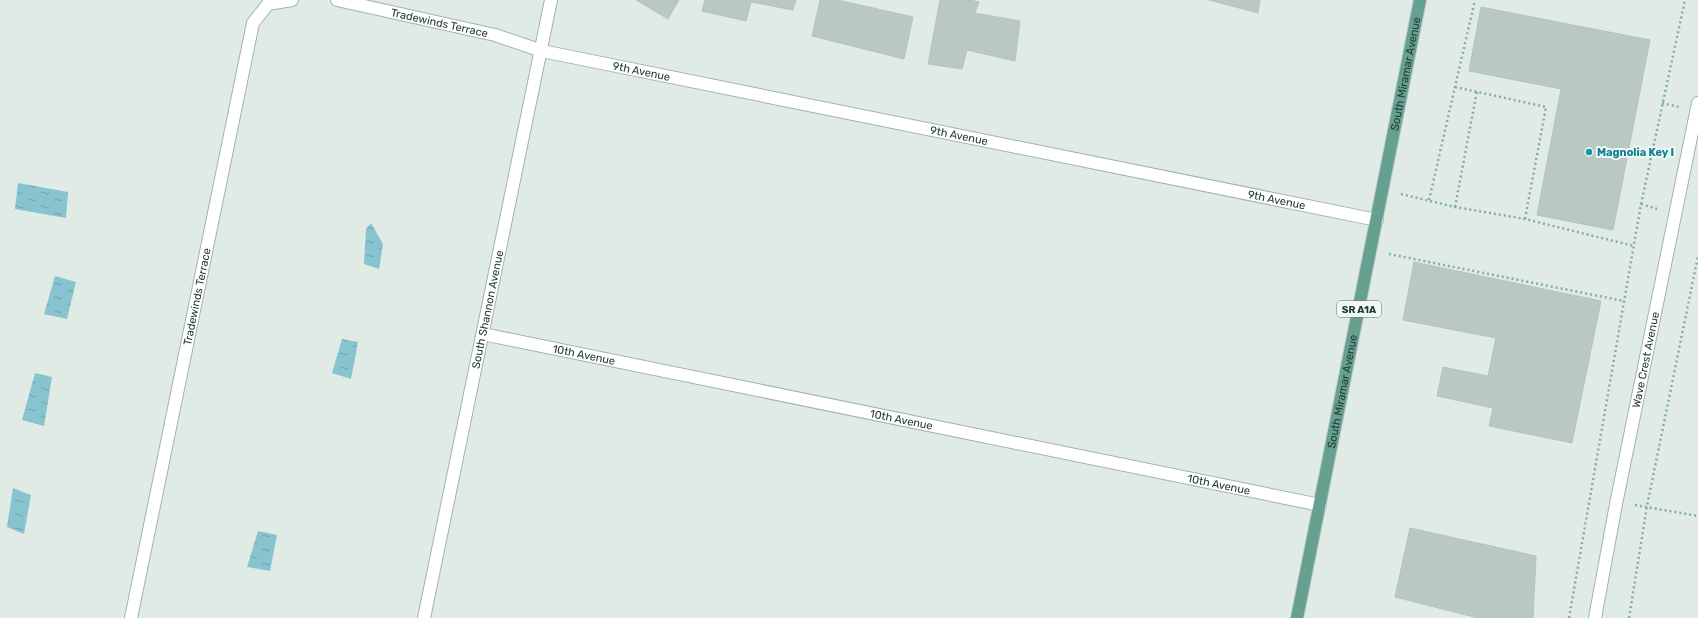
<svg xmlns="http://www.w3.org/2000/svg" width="1698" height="618" font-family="Rubik,sans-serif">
	<defs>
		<pattern id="water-ripples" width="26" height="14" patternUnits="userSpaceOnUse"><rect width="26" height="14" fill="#88c4d0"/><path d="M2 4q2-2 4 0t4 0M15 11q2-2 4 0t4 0" fill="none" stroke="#6fa0aa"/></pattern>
	</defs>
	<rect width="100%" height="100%" fill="#e0ebe6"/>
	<g fill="url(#water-ripples)">
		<path d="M 18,183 L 68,192 L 66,218 L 15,209 Z"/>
		<path d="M 371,223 L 383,244 L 379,269 L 364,264 L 366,229 Z"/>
		<path d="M 55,276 L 76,282 L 67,319 L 44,314 Z"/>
		<path d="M 342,339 L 358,342 L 351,379 L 332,373 Z"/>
		<path d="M 35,373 L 52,377 L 44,426 L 22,420 Z"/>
		<path d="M 13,488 L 31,495 L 24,534 L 7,527 Z"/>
		<path d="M 258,531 L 277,535 L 270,571 L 247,567 Z"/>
	</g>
	<g fill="#b9c8c2" stroke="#b3c4bd">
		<path d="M 636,0 L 679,0 L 668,19 Z"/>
		<path d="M 705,0 L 796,0 L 793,10 L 751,2 L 746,21 L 702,11 Z"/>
		<path d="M 820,0 L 838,0 L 913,17 L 904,59 L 812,36 Z"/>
		<path d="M 940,0 L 970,0 L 979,2 L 975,13 L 1020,21 L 1015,61 L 967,50 L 962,69 L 928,64 Z"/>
		<path d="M 1209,0 L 1260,0 L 1258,13 Z"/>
		<path d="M 1481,7 L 1650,40 L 1613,230 L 1537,215 L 1561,89 L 1469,71 Z"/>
		<path d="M 1414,262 L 1601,301 L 1572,443 L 1489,426 L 1493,408 L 1437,396 L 1443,367 L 1488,376 L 1496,338 L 1403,320 Z"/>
		<path d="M 1410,528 L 1536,556 L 1533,618 L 1478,618 L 1395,597 Z"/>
	</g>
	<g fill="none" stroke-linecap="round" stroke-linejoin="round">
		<defs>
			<g id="street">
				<path id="s1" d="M 337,0 L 495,35 L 542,51 L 1377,220"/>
				<path id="s2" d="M 483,334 L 1320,505"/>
				<path id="s3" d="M 131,618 L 253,23 L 268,4 L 292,0"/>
				<path id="s4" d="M 424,618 L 551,0"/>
				<path id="s5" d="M 1595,618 L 1616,504 L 1698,103"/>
			</g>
			<g id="primary">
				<path id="s6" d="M 1297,618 L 1420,0"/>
			</g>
		</defs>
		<use href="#street" stroke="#a3b3ad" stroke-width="14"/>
		<use href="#primary" stroke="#c1c8c6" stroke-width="14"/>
		<g stroke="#81aea0" stroke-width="2.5" stroke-dasharray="2 3" stroke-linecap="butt">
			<path d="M 1455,87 L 1546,107 L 1525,219"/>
			<path d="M 1662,103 L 1679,107"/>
			<path d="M 1401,194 L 1455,207 L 1525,219 L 1634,246"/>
			<path d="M 1429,200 L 1475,0"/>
			<path d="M 1641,204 L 1657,209"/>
			<path d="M 1455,207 L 1477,91"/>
			<path d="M 1389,254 L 1624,301"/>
			<path d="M 1635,505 L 1698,516"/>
			<path d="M 1569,618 L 1641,204 L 1685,0"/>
			<path d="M 1629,618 L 1647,506 L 1698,256"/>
		</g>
		<use href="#street" stroke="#fff" stroke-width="12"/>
		<use href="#primary" stroke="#65a091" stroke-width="12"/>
	</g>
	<circle fill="#0f9aa8" stroke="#f0f7f4" stroke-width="1.5" cx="1589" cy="152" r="4"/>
	<g text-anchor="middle" stroke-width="4" stroke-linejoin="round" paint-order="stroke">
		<rect fill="#f0f7f4" stroke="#5f736e" stroke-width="1" x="1337" y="301" width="44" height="16" rx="3"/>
		<g font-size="10" font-weight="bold" fill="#213b34">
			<text x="1359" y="313">SR A1A</text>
		</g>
		<g font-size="11" fill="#213b34" stroke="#f0f7f4">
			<text dy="4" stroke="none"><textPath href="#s1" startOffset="105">Tradewinds Terrace</textPath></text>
			<text dy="4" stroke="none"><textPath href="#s1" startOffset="313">9th Avenue</textPath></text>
			<text dy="4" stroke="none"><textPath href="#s6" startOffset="555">South Miramar Avenue</textPath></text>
			<text dy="4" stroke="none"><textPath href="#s1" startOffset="637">9th Avenue</textPath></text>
			<text dy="4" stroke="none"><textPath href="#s1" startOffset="961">9th Avenue</textPath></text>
			<text dy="4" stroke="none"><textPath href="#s3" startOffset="328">Tradewinds Terrace</textPath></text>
			<text dy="4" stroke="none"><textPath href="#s4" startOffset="315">South Shannon Avenue</textPath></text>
			<text dy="4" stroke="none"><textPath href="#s2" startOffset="103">10th Avenue</textPath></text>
			<text dy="4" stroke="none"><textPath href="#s5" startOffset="263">Wave Crest Avenue</textPath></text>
			<text dy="4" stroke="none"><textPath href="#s6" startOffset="231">South Miramar Avenue</textPath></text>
			<text dy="4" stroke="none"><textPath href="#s2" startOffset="427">10th Avenue</textPath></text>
			<text dy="4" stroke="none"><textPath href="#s2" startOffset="751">10th Avenue</textPath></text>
		</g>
		<g font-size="11" font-weight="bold" fill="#0d838f" stroke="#f0f7f4" text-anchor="start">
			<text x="1597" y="156">Magnolia Key I</text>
		</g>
	</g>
</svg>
